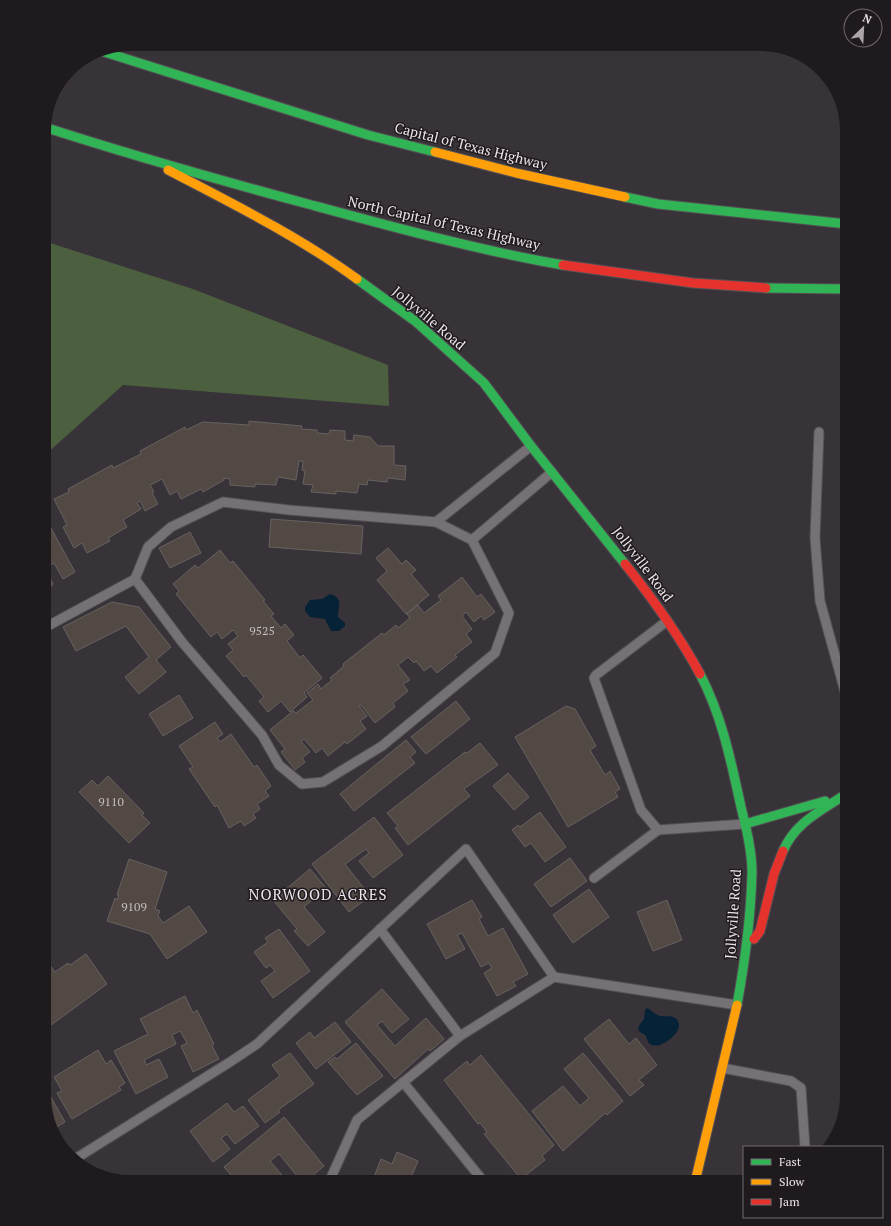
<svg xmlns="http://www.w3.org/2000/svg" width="891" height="1226" font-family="'PT Serif',serif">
	<rect width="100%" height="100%" fill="#383338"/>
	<path fill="#4c603f" d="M 44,241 L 193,289 L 388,365 L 389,406 L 123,385 L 44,456 Z"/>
	<g fill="#052236">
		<path d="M 330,594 C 344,598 338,607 338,617 L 345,623 L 345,626 L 339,631 L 331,631 L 325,619 L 310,617 L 305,611 L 305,607 L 310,600 L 322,599 Z"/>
		<path d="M 647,1008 C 652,1010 655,1015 660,1016 C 666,1017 674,1014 678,1021 C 684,1032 661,1049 652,1045 C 647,1043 648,1039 645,1035 C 642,1033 640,1033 638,1029 L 640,1024 L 644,1019 L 645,1010 Z"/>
	</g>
	<g fill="#524944" stroke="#666261">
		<path d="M 249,421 L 302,426 L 301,429 L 317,430 L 317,433 L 329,434 L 330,430 L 345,431 L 345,440 L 353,441 L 354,435 L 370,437 L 378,446 L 394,446 L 394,465 L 406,466 L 405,480 L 388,478 L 387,482 L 368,480 L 367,485 L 359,484 L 357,493 L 336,491 L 336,494 L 311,492 L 313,485 L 303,484 L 305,471 L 302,470 L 303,461 L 299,461 L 296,480 L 278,477 L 276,485 L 255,484 L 255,487 L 230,485 L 230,479 L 224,478 L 224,480 L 203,492 L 201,489 L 181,499 L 177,491 L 170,495 L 162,479 L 150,485 L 154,492 L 152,493 L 158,504 L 145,511 L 140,501 L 137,503 L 141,509 L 123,520 L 127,527 L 108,538 L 110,541 L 87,553 L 82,543 L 74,548 L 63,527 L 67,525 L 54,499 L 69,492 L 68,489 L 112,465 L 113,468 L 141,454 L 140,451 L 185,427 L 186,430 L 203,422 L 249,425 Z"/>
		<path d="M 271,519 L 363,526 L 361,554 L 269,547 Z"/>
		<path d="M 51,528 L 75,572 L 63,579 L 54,563 L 45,568 L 53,584 L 48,590 L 50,596 L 44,599 L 44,532 Z"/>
		<path d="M 190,532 L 201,553 L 170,568 L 159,548 Z"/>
		<path d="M 388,548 L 402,564 L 406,560 L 416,570 L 411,574 L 429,595 L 406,614 L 377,580 L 387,571 L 376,558 Z"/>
		<path d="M 220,550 L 230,563 L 233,561 L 265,600 L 263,601 L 274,614 L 271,616 L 281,628 L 285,624 L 294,635 L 287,641 L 300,658 L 303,655 L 322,678 L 304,693 L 307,697 L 290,712 L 281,701 L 268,712 L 259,701 L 264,697 L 246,675 L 244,677 L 226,656 L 233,650 L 228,644 L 238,636 L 233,630 L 222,639 L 217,632 L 211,637 L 176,594 L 179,591 L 173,584 L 195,565 L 198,568 Z"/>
		<path d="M 462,577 L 477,597 L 481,594 L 495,612 L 484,620 L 481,616 L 474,622 L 466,612 L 462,616 L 472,629 L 466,634 L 472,642 L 455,655 L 457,657 L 437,673 L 431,666 L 424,671 L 416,661 L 414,663 L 408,657 L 398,665 L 410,680 L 403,684 L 408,691 L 393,703 L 395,707 L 375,723 L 361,705 L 359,706 L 367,716 L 360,721 L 366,729 L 347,744 L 345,742 L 328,756 L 322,748 L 316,753 L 304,739 L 301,741 L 310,752 L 302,758 L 305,762 L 295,770 L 281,752 L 285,749 L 270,730 L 293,711 L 296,713 L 313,700 L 307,693 L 318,684 L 321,689 L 332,680 L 330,678 L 344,666 L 343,664 L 382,633 L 384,635 L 396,625 L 398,628 L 410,618 L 407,614 L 418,605 L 424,613 L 441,600 L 438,596 Z"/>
		<path d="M 112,602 L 139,607 L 171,647 L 156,660 L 166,672 L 139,694 L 125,677 L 149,657 L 126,626 L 76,651 L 63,627 Z"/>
		<path d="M 179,695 L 193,718 L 163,736 L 149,714 Z"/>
		<path d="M 456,701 L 470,719 L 426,754 L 411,737 Z"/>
		<path d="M 566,706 L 575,709 L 596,746 L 590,750 L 605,775 L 610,771 L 620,789 L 615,792 L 618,797 L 568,827 L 515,737 Z"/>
		<path d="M 215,722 L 223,734 L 217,738 L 220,742 L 231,734 L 254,767 L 257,765 L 271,786 L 265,791 L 269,796 L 257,804 L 260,809 L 253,814 L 256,818 L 244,826 L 241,821 L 229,828 L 217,805 L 215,807 L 189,769 L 193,767 L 179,746 Z"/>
		<path d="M 406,740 L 416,752 L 410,757 L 415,763 L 354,811 L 340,794 Z"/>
		<path d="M 480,743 L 498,765 L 464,789 L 470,796 L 408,845 L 395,828 L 398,826 L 387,813 L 465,752 L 467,753 Z"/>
		<path d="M 44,763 L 48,763 L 49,794 L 44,794 Z"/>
		<path d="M 508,773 L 529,797 L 514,810 L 493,786 Z"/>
		<path d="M 108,776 L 144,813 L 142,815 L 150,823 L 129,843 L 79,792 L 92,780 L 98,786 Z"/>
		<path d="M 540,812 L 566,847 L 545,862 L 531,843 L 525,847 L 512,830 L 518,825 L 520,827 Z"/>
		<path d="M 374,817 L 403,855 L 373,878 L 359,861 L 369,853 L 366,849 L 345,864 L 370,896 L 349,912 L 312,864 Z"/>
		<path d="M 570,858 L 587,881 L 551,907 L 534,884 Z"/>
		<path d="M 129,859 L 167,872 L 155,909 L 160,911 L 158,916 L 163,923 L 189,906 L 207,932 L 167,959 L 150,934 L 107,921 L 115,898 L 117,900 L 119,895 L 117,895 Z"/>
		<path d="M 310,869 L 326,888 L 304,907 L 325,932 L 308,946 L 294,931 L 297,929 L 273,900 Z"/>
		<path d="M 589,889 L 609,917 L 573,943 L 553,915 Z"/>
		<path d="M 472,900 L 482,917 L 479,919 L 488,936 L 503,928 L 528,974 L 513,982 L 516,986 L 497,996 L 484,973 L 492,968 L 489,963 L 481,967 L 462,933 L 457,935 L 465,949 L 446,959 L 427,924 Z"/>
		<path d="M 667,900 L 682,940 L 653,951 L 637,912 Z"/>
		<path d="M 279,929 L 310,971 L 273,998 L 261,981 L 275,971 L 270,965 L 266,968 L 254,952 L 268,942 L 265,938 Z"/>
		<path d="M 86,954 L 107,984 L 51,1025 L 44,1016 L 44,958 L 55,972 L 68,963 L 70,965 Z"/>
		<path d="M 382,989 L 409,1019 L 392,1033 L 382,1021 L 377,1025 L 395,1046 L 426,1018 L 444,1039 L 430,1051 L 428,1049 L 395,1079 L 345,1022 Z"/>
		<path d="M 185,996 L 193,1013 L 197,1010 L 214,1044 L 212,1046 L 219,1059 L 193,1072 L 181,1046 L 187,1043 L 180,1031 L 172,1035 L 176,1044 L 144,1060 L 146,1065 L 159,1059 L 168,1077 L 136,1094 L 114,1051 L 148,1034 L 140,1019 Z"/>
		<path d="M 845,1018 L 847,1018 L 847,1070 Z"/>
		<path d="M 609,1019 L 629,1044 L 636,1038 L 657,1065 L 639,1080 L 644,1085 L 630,1096 L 584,1039 Z"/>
		<path d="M 335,1022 L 351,1042 L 316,1069 L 296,1043 L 310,1032 L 314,1038 Z"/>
		<path d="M 356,1043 L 383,1076 L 357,1095 L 328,1062 L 335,1057 L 337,1059 Z"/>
		<path d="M 98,1050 L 106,1064 L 111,1060 L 125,1083 L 119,1087 L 121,1090 L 72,1119 L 57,1093 L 62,1091 L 54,1077 Z"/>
		<path d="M 290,1053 L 314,1084 L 278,1110 L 280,1112 L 265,1123 L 248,1100 L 280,1076 L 272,1065 Z"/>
		<path d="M 583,1053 L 623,1101 L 607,1115 L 605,1113 L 563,1151 L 532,1111 L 563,1086 L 580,1106 L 589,1098 L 564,1069 Z"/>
		<path d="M 481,1055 L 554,1145 L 542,1156 L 545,1160 L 521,1179 L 484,1134 L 487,1132 L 480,1123 L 478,1124 L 444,1080 L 467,1061 L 470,1065 Z"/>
		<path d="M 45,1087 L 65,1122 L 53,1129 L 44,1096 Z"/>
		<path d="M 227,1103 L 234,1112 L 243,1106 L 259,1126 L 235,1144 L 227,1134 L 221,1138 L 230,1149 L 213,1162 L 190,1131 Z"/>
		<path d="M 284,1117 L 324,1166 L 305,1182 L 302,1182 L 279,1154 L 270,1161 L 287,1181 L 285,1182 L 237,1182 L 224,1167 Z"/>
		<path d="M 397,1152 L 418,1161 L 409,1182 L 372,1182 L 381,1159 L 392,1164 Z"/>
	</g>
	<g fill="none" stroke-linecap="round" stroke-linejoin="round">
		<defs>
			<g id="lane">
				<path d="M 819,432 L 815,538 L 820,601 L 847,699"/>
				<path d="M 223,502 L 289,510 L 436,522 L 472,540 L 509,613 L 495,653 L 382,746 L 323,782 L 302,784 L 279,765 L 262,735 L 182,642 L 135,579 L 148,547 L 171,527 Z"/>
				<path d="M 436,522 L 531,446"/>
				<path d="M 472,540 L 552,472"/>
				<path d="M 667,621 L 596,675 L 594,678 L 641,810 L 658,830 L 745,824"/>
				<path d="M 44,628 L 135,579"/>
				<path d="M 594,878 L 658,830"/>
				<path d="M 380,929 L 460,1036"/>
				<path d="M 722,1068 L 791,1081 L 801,1088 L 805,1147"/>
				<path d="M 403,1082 L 484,1182"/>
				<path d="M 75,1159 L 230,1062 L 257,1044 L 466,849 L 554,977"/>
				<path d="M 329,1182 L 357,1120 L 460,1036 L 554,977 L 737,1005"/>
			</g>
			<g id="fast">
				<path d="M 98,50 L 368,135 L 435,152"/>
				<path d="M 44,127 C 131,155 219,180 308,204 C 393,227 477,250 563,265"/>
				<path d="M 625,197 L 658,204 L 847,224"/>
				<path d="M 357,279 L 415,321 L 484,383 L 531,446 L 625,564"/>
				<path d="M 766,288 L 847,289"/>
				<path d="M 700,674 C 722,716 731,761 741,807 C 746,827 752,851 752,872 C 751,917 745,961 737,1005"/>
				<path d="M 745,824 L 825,801"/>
				<path d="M 783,851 C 795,823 819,812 843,796"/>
			</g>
			<g id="slow">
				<path d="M 435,152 L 516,173 L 625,197"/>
				<path d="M 168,170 C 233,204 298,236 357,279"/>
				<path d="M 695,1182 L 737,1005"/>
			</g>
			<g id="jam">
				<path d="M 563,265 L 693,283 L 766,288"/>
				<path d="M 625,564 C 653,599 679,635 700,674"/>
				<path d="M 754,939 L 760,931 L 774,874 L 783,851"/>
			</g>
		</defs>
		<use href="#lane" stroke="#545054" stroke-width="11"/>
		<use href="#fast" stroke="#545054" stroke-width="11"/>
		<use href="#slow" stroke="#545054" stroke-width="11"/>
		<use href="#jam" stroke="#545054" stroke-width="11"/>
		<use href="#lane" stroke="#767175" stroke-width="9"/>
		<use href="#fast" stroke="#30b455" stroke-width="9"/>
		<use href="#slow" stroke="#ff9f0a" stroke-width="9"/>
		<use href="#jam" stroke="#e5322d" stroke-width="9"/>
	</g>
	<g text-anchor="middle" stroke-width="3" stroke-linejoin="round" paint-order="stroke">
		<g font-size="12" fill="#c5bdc1">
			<text x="262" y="635">9525</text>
			<text x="111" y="806">9110</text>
			<text x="134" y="911">9109</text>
		</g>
		<g font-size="14" fill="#ebe4eb" stroke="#1f1a1e">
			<text transform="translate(471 146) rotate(14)" y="5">Capital of Texas Highway</text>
			<text transform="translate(444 223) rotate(13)" y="5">North Capital of Texas Highway</text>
			<text transform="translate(429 318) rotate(40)" y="5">Jollyville Road</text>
			<text transform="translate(643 564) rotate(53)" y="5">Jollyville Road</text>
			<text transform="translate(733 914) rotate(-86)" y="5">Jollyville Road</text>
		</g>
		<g font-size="15" letter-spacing="1" fill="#ebe4eb" stroke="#1f1a1e">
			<text x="318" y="900">NORWOOD ACRES</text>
		</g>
	</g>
	<path d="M0 0H891V1226H0ZM130 51H761A79 79 0 0 1 840 130V1096A79 79 0 0 1 761 1175H130A79 79 0 0 1 51 1096V130A79 79 0 0 1 130 51Z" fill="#1f1a1e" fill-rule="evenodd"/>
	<rect x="743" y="1146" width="140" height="72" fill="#1f1a1e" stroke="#716b70"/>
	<rect x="751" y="1159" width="20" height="6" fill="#30b455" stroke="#716b70"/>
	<text x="779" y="1166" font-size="12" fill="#ebe4eb">Fast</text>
	<rect x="751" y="1179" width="20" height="6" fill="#ff9f0a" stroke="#716b70"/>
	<text x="779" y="1186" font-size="12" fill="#ebe4eb">Slow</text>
	<rect x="751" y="1199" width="20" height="6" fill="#e5322d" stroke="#716b70"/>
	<text x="779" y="1206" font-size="12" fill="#ebe4eb">Jam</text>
	<g transform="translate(863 28) rotate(24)"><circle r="19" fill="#1f1a1e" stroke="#716b70"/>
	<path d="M0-3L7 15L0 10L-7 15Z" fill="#aca6ac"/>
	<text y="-6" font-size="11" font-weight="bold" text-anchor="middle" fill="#ebe4eb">N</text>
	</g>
</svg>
